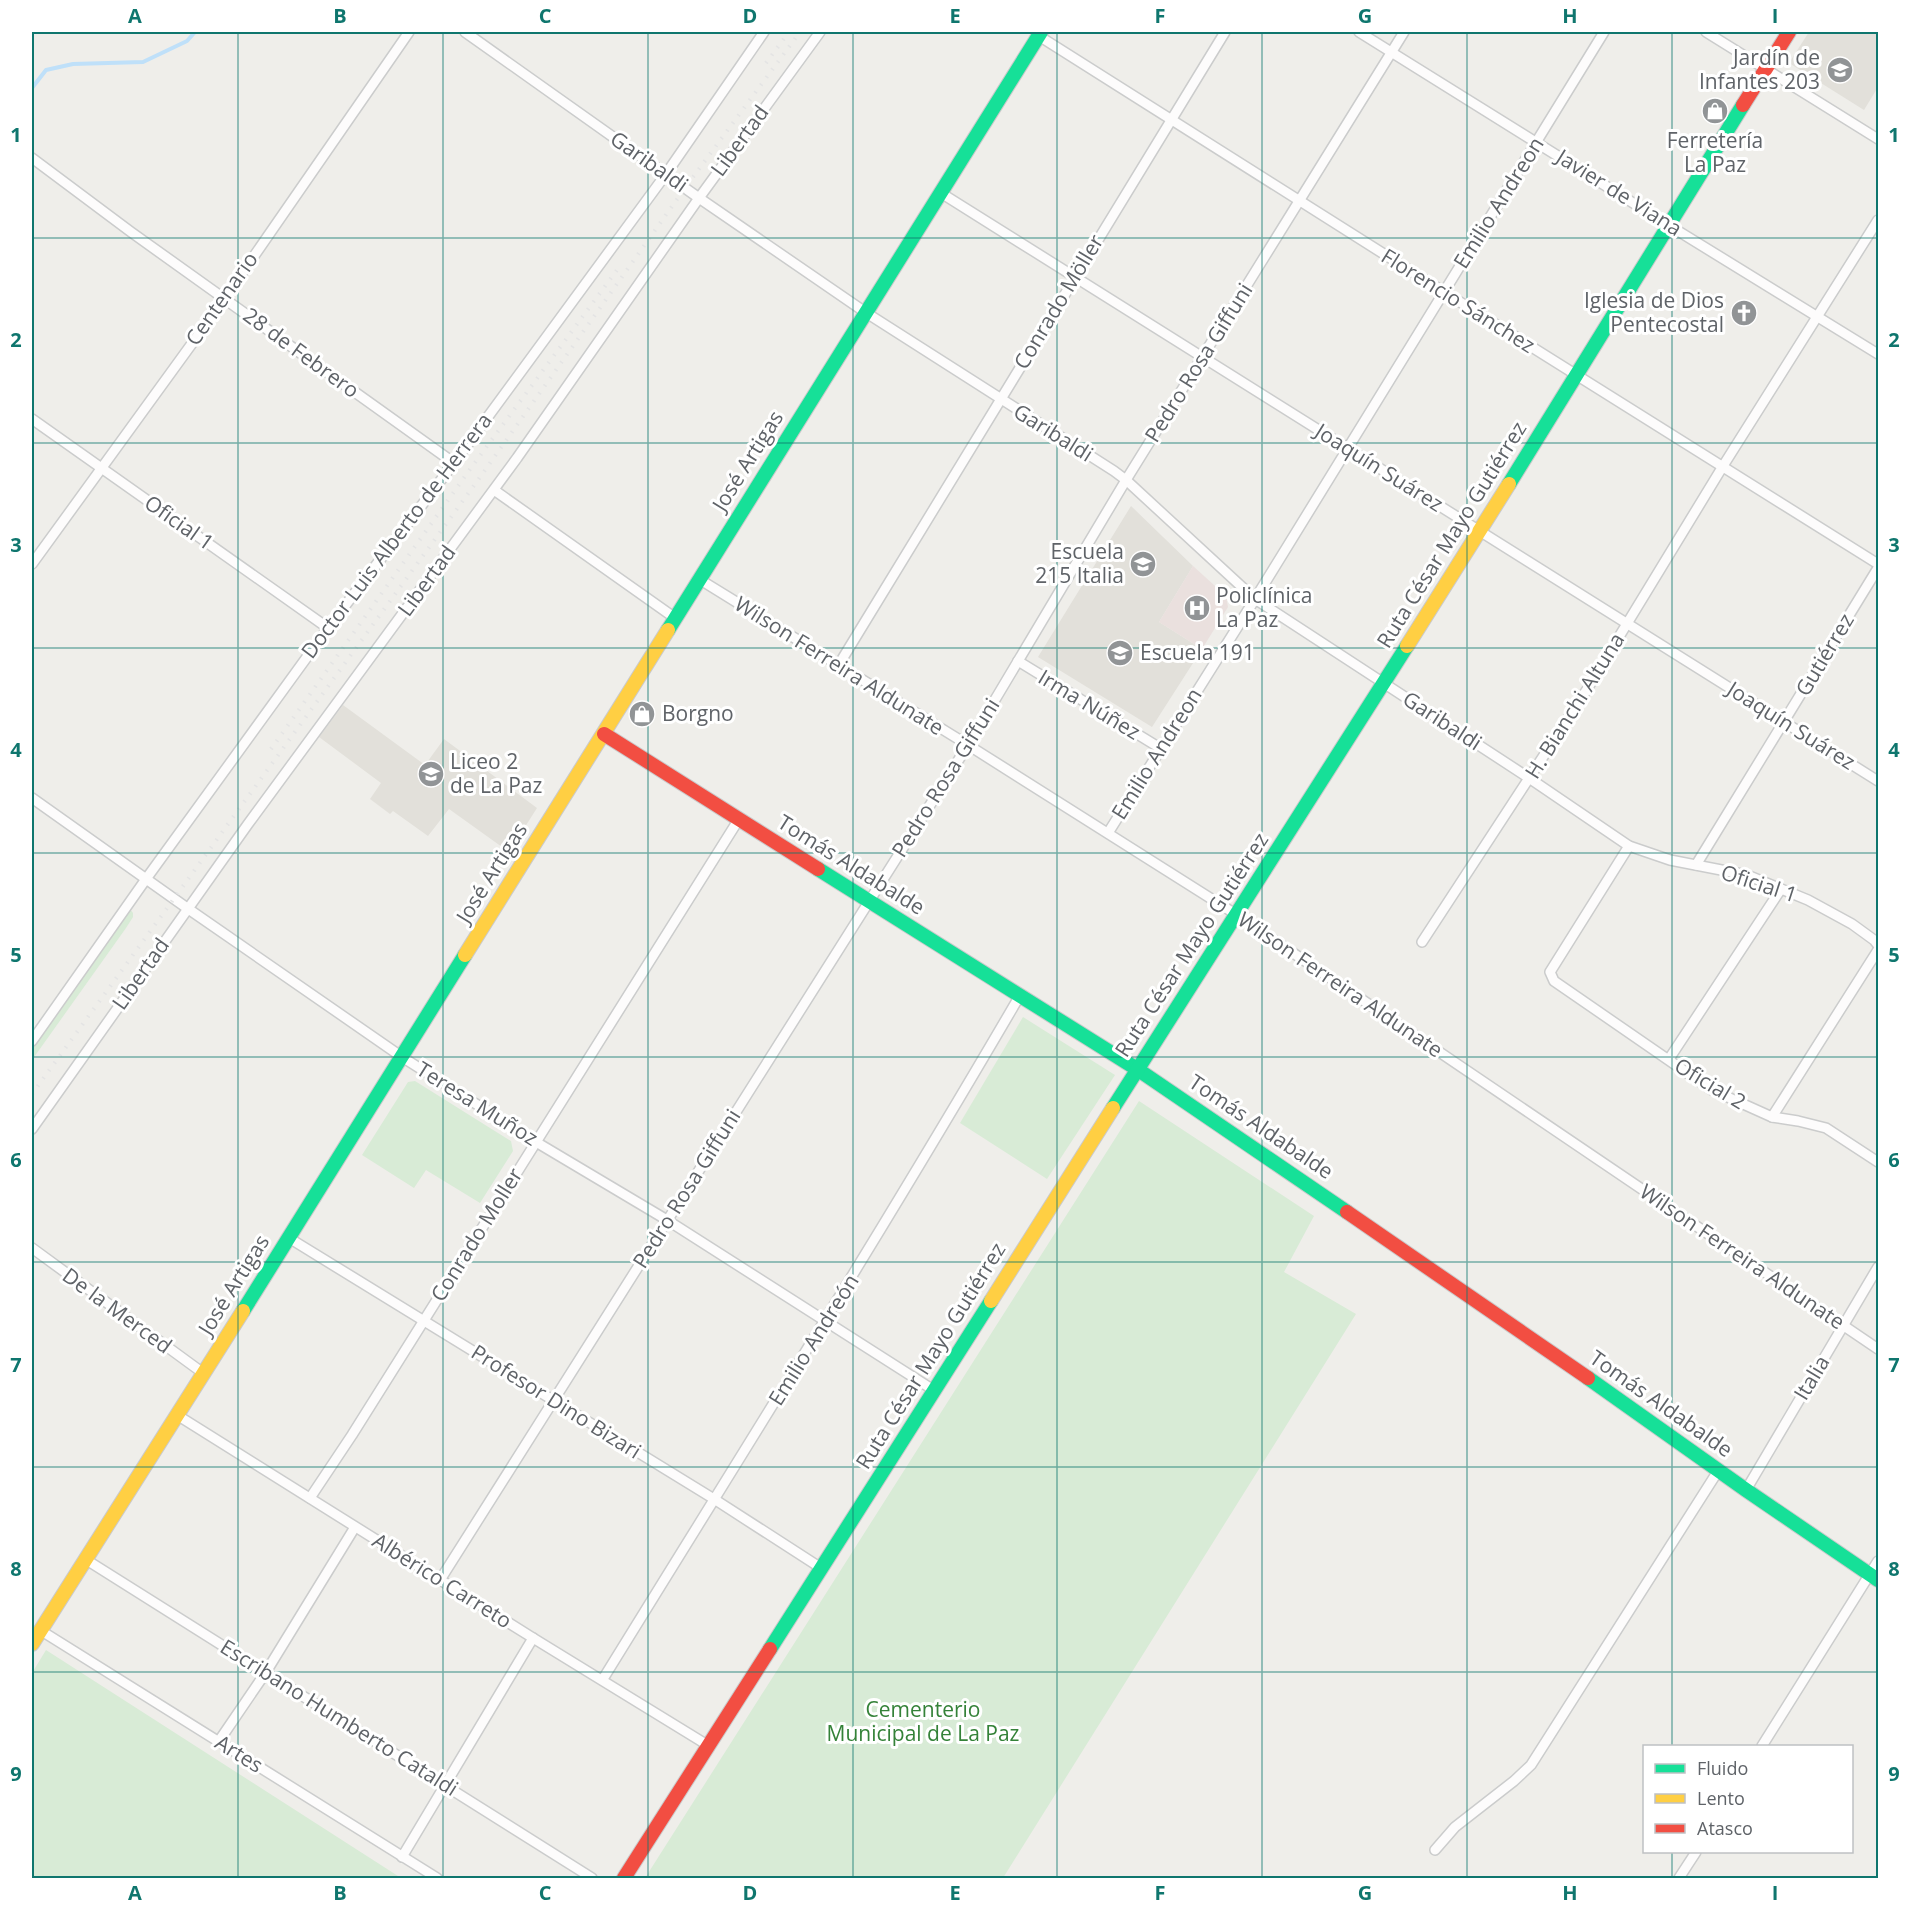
<svg xmlns="http://www.w3.org/2000/svg" width="1910" height="1910" font-family="'Open Sans',sans-serif">
	<rect width="100%" height="100%" fill="#efeeea"/>
	<g fill="#e2e0da">
		<path d="M 1809,32 L 1878,32 L 1878,87 L 1864,110 L 1789,63 Z"/>
		<path d="M 1131,506 L 1193,566 L 1159,622 L 1202,649 L 1152,727 L 1038,657 Z"/>
		<path d="M 343,705 L 425,765 L 444,739 L 537,808 L 509,852 L 449,809 L 428,836 L 393,811 L 390,814 L 370,799 L 381,783 L 319,737 Z"/>
	</g>
	<path fill="#eae0de" d="M 1193,566 L 1226,596 L 1228,607 L 1202,649 L 1159,622 Z"/>
	<g fill="#d8ebd6">
		<path d="M 130,909 L 133,913 L 133,917 L 126,928 L 32,1060 L 32,1047 Z"/>
		<path d="M 1023,1017 L 1115,1075 L 1047,1179 L 960,1123 Z"/>
		<path d="M 415,1081 L 511,1141 L 513,1151 L 480,1203 L 426,1170 L 414,1188 L 362,1155 L 408,1082 Z"/>
		<path d="M 1139,1101 L 1314,1216 L 1284,1272 L 1356,1314 L 1003,1878 L 645,1878 Z"/>
		<path d="M 46,1650 L 398,1876 L 402,1878 L 32,1878 L 32,1673 Z"/>
	</g>
	<g fill="none" stroke-linecap="round" stroke-linejoin="round">
		<path stroke="#bfe0f9" stroke-width="4" d="M 32,88 L 46,70 L 73,64 L 143,62 L 187,41 L 195,32"/>
		<defs>
			<g id="street">
				<path d="M 465,32 L 699,198 L 865,312 L 1114,471 L 1126,480 L 1255,599 L 1529,778 L 1629,846 L 1670,860 L 1747,875 L 1808,900 L 1852,924 L 1874,940 L 1878,945"/>
				<path d="M 1359,32 L 1670,226 L 1878,354"/>
				<path d="M 1706,32 L 1878,139"/>
				<path d="M 1039,36 L 1444,292 L 1878,564"/>
				<path d="M 32,158 L 131,232 L 454,463"/>
				<path d="M 941,193 L 1878,781"/>
				<path d="M 32,419 L 328,628"/>
				<path d="M 494,490 L 675,618"/>
				<path d="M 32,564 L 225,298 L 409,32"/>
				<path d="M 699,579 L 968,745 L 1237,915 L 1878,1349"/>
				<path d="M 1018,661 L 1160,748"/>
				<path d="M 838,666 L 1225,32"/>
				<path d="M 32,798 L 187,908 L 402,1057 L 536,1142 L 667,1220 L 935,1391"/>
				<path d="M 1108,833 L 1255,599 L 1604,32"/>
				<path d="M 1629,846 L 1550,972 L 1554,981 L 1712,1090 L 1772,1117 L 1798,1121 L 1826,1128 L 1878,1162"/>
				<path d="M 1696,865 L 1878,568"/>
				<path d="M 1422,942 L 1586,691 L 1723,466 L 1878,220"/>
				<path d="M 32,1041 L 146,879 L 328,628 L 454,463 L 666,174 L 764,32"/>
				<path d="M 1669,1059 L 1781,889"/>
				<path d="M 1772,1117 L 1878,950"/>
				<path d="M 32,1129 L 248,824 L 517,458 L 699,198 L 820,32"/>
				<path d="M 289,1238 L 714,1499 L 821,1568"/>
				<path d="M 32,1248 L 203,1373"/>
				<path d="M 177,1415 L 533,1638 L 709,1746"/>
				<path d="M 1746,1490 L 1878,1267"/>
				<path d="M 310,1498 L 352,1435 L 739,819"/>
				<path d="M 85,1559 L 592,1878"/>
				<path d="M 440,1580 L 968,745 L 1126,480 L 1404,32"/>
				<path d="M 40,1630 L 437,1878"/>
				<path d="M 603,1679 C 743,1452 885,1227 1019,997"/>
				<path d="M 219,1741 L 266,1672 L 355,1527"/>
				<path d="M 1762,1746 L 1878,1561"/>
				<path d="M 1435,1850 L 1455,1827 L 1514,1781 L 1531,1765 L 1718,1471"/>
				<path d="M 402,1857 L 533,1638"/>
				<path d="M 1679,1878 L 1696,1852"/>
			</g>
			<g id="fast">
				<path d="M 1509,484 L 1743,105"/>
				<path d="M 668,630 L 1041,32"/>
				<path d="M 818,869 L 1137,1069 L 1347,1212"/>
				<path d="M 1113,1108 L 1407,646"/>
				<path d="M 243,1311 L 465,955"/>
				<path d="M 1588,1378 L 1746,1490 L 1878,1580"/>
				<path d="M 770,1649 L 991,1301"/>
			</g>
			<g id="slow">
				<path d="M 1407,646 L 1509,484"/>
				<path d="M 465,955 L 668,630"/>
				<path d="M 991,1301 L 1113,1108"/>
				<path d="M 32,1644 L 243,1311"/>
			</g>
			<g id="jam">
				<path d="M 1743,105 L 1789,32"/>
				<path d="M 604,734 L 818,869"/>
				<path d="M 1347,1212 L 1588,1378"/>
				<path d="M 624,1878 L 770,1649"/>
			</g>
		</defs>
		<use href="#street" stroke="#cbcccc" stroke-width="12"/>
		<use href="#fast" stroke="#cacacb" stroke-width="16"/>
		<use href="#slow" stroke="#cacacb" stroke-width="16"/>
		<use href="#jam" stroke="#cacacb" stroke-width="16"/>
		<use href="#street" stroke="#fdfcfc" stroke-width="9"/>
		<use href="#fast" stroke="#16e098" stroke-width="14"/>
		<use href="#slow" stroke="#ffcf43" stroke-width="14"/>
		<use href="#jam" stroke="#f24e42" stroke-width="14"/>
		<g stroke="#e4e4e4" stroke-width="4" stroke-dasharray="1.5 8" stroke-linecap="butt">
			<path d="M 766,63 L 789,32"/>
			<path d="M 271,749 L 468,472 L 617,270"/>
			<path d="M 32,1094 L 478,480 L 685,188 L 800,32"/>
		</g>
	</g>
	<path fill="none" stroke="#0f766e" stroke-width="1.5" stroke-opacity="0.55" d="M 238,32 L 238,1878M 443,32 L 443,1878M 648,32 L 648,1878M 853,32 L 853,1878M 1057,32 L 1057,1878M 1262,32 L 1262,1878M 1467,32 L 1467,1878M 1672,32 L 1672,1746M 32,238 L 1878,238M 32,443 L 1878,443M 32,648 L 1878,648M 32,853 L 1878,853M 32,1057 L 1878,1057M 32,1262 L 1878,1262M 32,1467 L 1878,1467M 32,1672 L 1878,1672M 1672,1852 L 1672,1878"/>
	<defs>
		<symbol id="school-disc" viewBox="-11 -11 22 22"><circle r="9.5" fill="#919496" stroke="#fff"/><path d="M0-5L7-2L0 1L-7-2ZM-4 1L0 2.5L4 1V4Q0 6-4 4Z" fill="#fff"/></symbol>
		<symbol id="shop-disc" viewBox="-11 -11 22 22"><circle r="9.5" fill="#919496" stroke="#fff"/><path d="M-5-2.5h2.3a2.7 3.5 0 0 1 5.4 0H5L5.5 6h-11ZM-1.5-2.5h3a1.5 2.3 0 0 0-3 0Z" fill="#fff"/></symbol>
		<symbol id="church-disc" viewBox="-11 -11 22 22"><circle r="9.5" fill="#919496" stroke="#fff"/><path d="M-1.2-6h2.4v3.5h3.3v2.4h-3.3V6h-2.4V-.1h-3.3v-2.4h3.3Z" fill="#fff"/></symbol>
		<symbol id="hospital-disc" viewBox="-11 -11 22 22"><circle r="9.5" fill="#919496" stroke="#fff"/><path d="M-5-5h3v3.5h4V-5h3V5h-3V1.5h-4V5h-3Z" fill="#fff"/></symbol>
	</defs>
	<g fill-rule="evenodd">
		<use href="#school-disc" x="1825" y="55" width="30" height="30"/>
		<use href="#shop-disc" x="1700" y="96" width="30" height="30"/>
		<use href="#church-disc" x="1729" y="298" width="30" height="30"/>
		<use href="#school-disc" x="1128" y="549" width="30" height="30"/>
		<use href="#hospital-disc" x="1182" y="593" width="30" height="30"/>
		<use href="#school-disc" x="1105" y="638" width="30" height="30"/>
		<use href="#shop-disc" x="627" y="699" width="30" height="30"/>
		<use href="#school-disc" x="416" y="759" width="30" height="30"/>
	</g>
	<g text-anchor="middle" stroke-width="6" stroke-linejoin="round" paint-order="stroke">
		<g font-size="21" fill="#5f6368" stroke="#fff" text-anchor="start">
			<text x="1820" y="65" text-anchor="end">Jardín de<tspan x="1820" dy="24">Infantes 203</tspan></text>
			<text x="1715" y="148" text-anchor="middle">Ferretería<tspan x="1715" dy="24">La Paz</tspan></text>
			<text x="1724" y="308" text-anchor="end">Iglesia de Dios<tspan x="1724" dy="24">Pentecostal</tspan></text>
			<text x="1124" y="559" text-anchor="end">Escuela<tspan x="1124" dy="24">215 Italia</tspan></text>
			<text x="1216" y="603">Policlínica<tspan x="1216" dy="24">La Paz</tspan></text>
			<text x="1140" y="660">Escuela 191</text>
			<text x="662" y="721">Borgno</text>
			<text x="450" y="769">Liceo 2<tspan x="450" dy="24">de La Paz</tspan></text>
		</g>
		<g font-size="21" fill="#5f6368" stroke="#fff">
			<text transform="translate(740 141) rotate(-54)" y="7">Libertad</text>
			<text transform="translate(649 162) rotate(35)" y="7">Garibaldi</text>
			<text transform="translate(1619 193) rotate(32)" y="7">Javier de Viana</text>
			<text transform="translate(1499 203) rotate(-58)" y="7">Emilio Andreon</text>
			<text transform="translate(222 299) rotate(-55)" y="7">Centenario</text>
			<text transform="translate(1458 301) rotate(32)" y="7">Florencio Sánchez</text>
			<text transform="translate(1059 302) rotate(-59)" y="7">Conrado Möller</text>
			<text transform="translate(301 353) rotate(36)" y="7">28 de Febrero</text>
			<text transform="translate(1199 363) rotate(-58)" y="7">Pedro Rosa Giffuni</text>
			<text transform="translate(1053 433) rotate(32)" y="7">Garibaldi</text>
			<text transform="translate(748 461) rotate(-58)" y="7">José Artigas</text>
			<text transform="translate(1379 468) rotate(32)" y="7">Joaquín Suárez</text>
			<text transform="translate(179 523) rotate(35)" y="7">Oficial 1</text>
			<text transform="translate(1452 535) rotate(-58)" y="7">Ruta César Mayo Gutiérrez</text>
			<text transform="translate(397 536) rotate(-53)" y="7">Doctor Luis Alberto de Herrera</text>
			<text transform="translate(427 581) rotate(-54)" y="7">Libertad</text>
			<text transform="translate(1825 655) rotate(-59)" y="7">Gutiérrez</text>
			<text transform="translate(839 666) rotate(32)" y="7">Wilson Ferreira Aldunate</text>
			<text transform="translate(1089 705) rotate(31)" y="7">Irma Núñez</text>
			<text transform="translate(1575 706) rotate(-58)" y="7">H. Bianchi Altuna</text>
			<text transform="translate(1442 721) rotate(33)" y="7">Garibaldi</text>
			<text transform="translate(1791 726) rotate(32)" y="7">Joaquín Suárez</text>
			<text transform="translate(1157 754) rotate(-58)" y="7">Emilio Andreon</text>
			<text transform="translate(946 778) rotate(-58)" y="7">Pedro Rosa Giffuni</text>
			<text transform="translate(851 865) rotate(32)" y="7">Tomás Aldabalde</text>
			<text transform="translate(492 873) rotate(-58)" y="7">José Artigas</text>
			<text transform="translate(1759 884) rotate(18)" y="7">Oficial 1</text>
			<text transform="translate(1192 945) rotate(-57)" y="7">Ruta César Mayo Gutiérrez</text>
			<text transform="translate(141 974) rotate(-55)" y="7">Libertad</text>
			<text transform="translate(1340 985) rotate(34)" y="7">Wilson Ferreira Aldunate</text>
			<text transform="translate(1710 1084) rotate(31)" y="7">Oficial 2</text>
			<text transform="translate(477 1104) rotate(32)" y="7">Teresa Muñoz</text>
			<text transform="translate(1261 1127) rotate(34)" y="7">Tomás Aldabalde</text>
			<text transform="translate(687 1189) rotate(-58)" y="7">Pedro Rosa Giffuni</text>
			<text transform="translate(477 1235) rotate(-58)" y="7">Conrado Moller</text>
			<text transform="translate(1742 1257) rotate(34)" y="7">Wilson Ferreira Aldunate</text>
			<text transform="translate(234 1285) rotate(-58)" y="7">José Artigas</text>
			<text transform="translate(117 1311) rotate(36)" y="7">De la Merced</text>
			<text transform="translate(814 1340) rotate(-58)" y="7">Emilio Andreón</text>
			<text transform="translate(931 1356) rotate(-58)" y="7">Ruta César Mayo Gutiérrez</text>
			<text transform="translate(1812 1378) rotate(-59)" y="7">Italia</text>
			<text transform="translate(556 1402) rotate(32)" y="7">Profesor Dino Bizari</text>
			<text transform="translate(1661 1404) rotate(35)" y="7">Tomás Aldabalde</text>
			<text transform="translate(442 1581) rotate(32)" y="7">Albérico Carreto</text>
			<text transform="translate(339 1718) rotate(32)" y="7">Escribano Humberto Cataldi</text>
			<text transform="translate(239 1754) rotate(32)" y="7">Artes</text>
		</g>
		<g font-size="21" fill="#348238" stroke="#fff">
			<text x="923" y="1717">Cementerio<tspan x="923" dy="24">Municipal de La Paz</tspan></text>
		</g>
	</g>
	<rect width="1910" height="1910" fill="none" stroke="#ffffff" stroke-width="66"/>
	<rect x="1643" y="1745" width="210" height="108" fill="#ffffff" stroke="#bfc1c3" stroke-width="1.5"/>
	<rect x="1655" y="1764" width="30" height="9" fill="#16e098" stroke="#bfc1c3" stroke-width="1.5"/>
	<text x="1697" y="1775" font-size="18" fill="#5f6368">Fluido</text>
	<rect x="1655" y="1794" width="30" height="9" fill="#ffcf43" stroke="#bfc1c3" stroke-width="1.5"/>
	<text x="1697" y="1805" font-size="18" fill="#5f6368">Lento</text>
	<rect x="1655" y="1824" width="30" height="9" fill="#f24e42" stroke="#bfc1c3" stroke-width="1.5"/>
	<text x="1697" y="1835" font-size="18" fill="#5f6368">Atasco</text>
	<rect x="33" y="33" width="1844" height="1844" fill="none" stroke="#0f766e" stroke-width="2"/>
	<g font-size="20" text-anchor="middle" font-weight="bold" fill="#0f766e">
		<text x="135" y="23">A</text>
		<text x="340" y="23">B</text>
		<text x="545" y="23">C</text>
		<text x="750" y="23">D</text>
		<text x="955" y="23">E</text>
		<text x="1160" y="23">F</text>
		<text x="1365" y="23">G</text>
		<text x="1570" y="23">H</text>
		<text x="1775" y="23">I</text>
		<text x="16" y="142">1</text>
		<text x="1894" y="142">1</text>
		<text x="16" y="347">2</text>
		<text x="1894" y="347">2</text>
		<text x="16" y="552">3</text>
		<text x="1894" y="552">3</text>
		<text x="16" y="757">4</text>
		<text x="1894" y="757">4</text>
		<text x="16" y="962">5</text>
		<text x="1894" y="962">5</text>
		<text x="16" y="1167">6</text>
		<text x="1894" y="1167">6</text>
		<text x="16" y="1372">7</text>
		<text x="1894" y="1372">7</text>
		<text x="16" y="1576">8</text>
		<text x="1894" y="1576">8</text>
		<text x="16" y="1781">9</text>
		<text x="1894" y="1781">9</text>
		<text x="135" y="1900">A</text>
		<text x="340" y="1900">B</text>
		<text x="545" y="1900">C</text>
		<text x="750" y="1900">D</text>
		<text x="955" y="1900">E</text>
		<text x="1160" y="1900">F</text>
		<text x="1365" y="1900">G</text>
		<text x="1570" y="1900">H</text>
		<text x="1775" y="1900">I</text>
	</g>
</svg>
